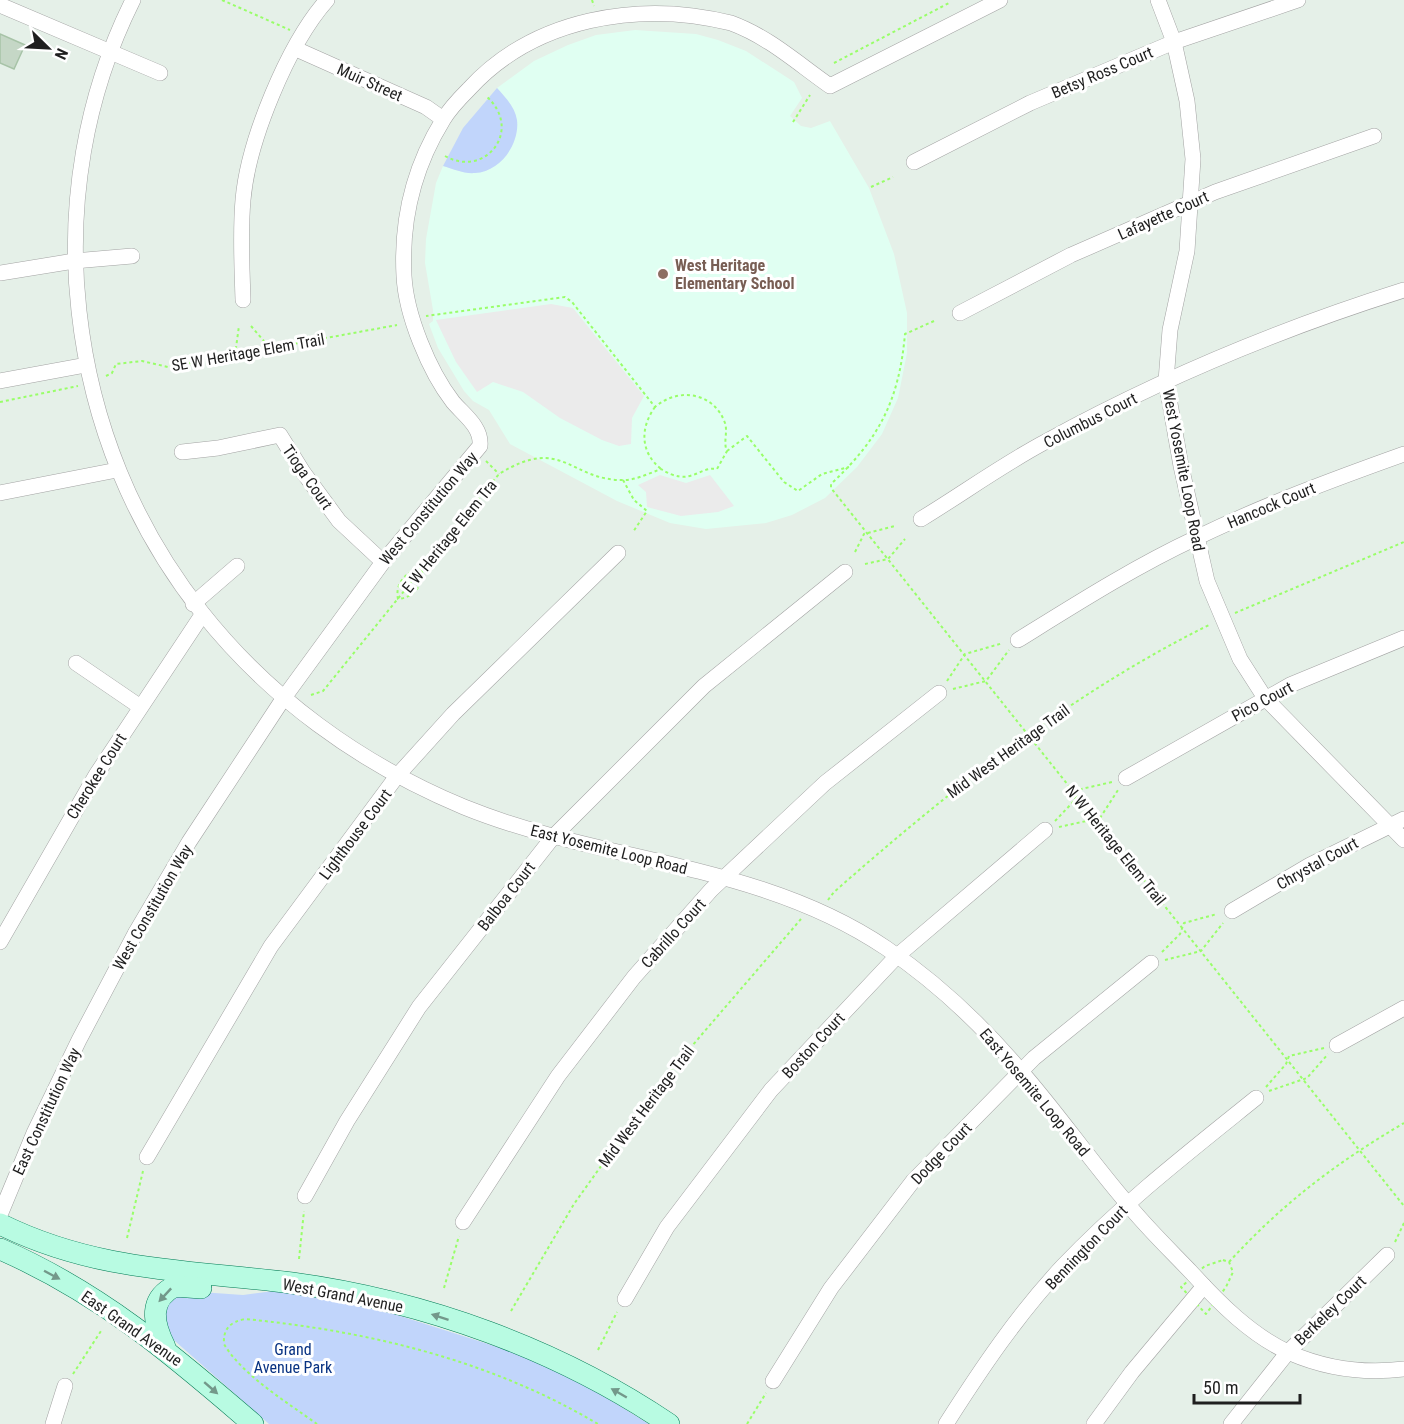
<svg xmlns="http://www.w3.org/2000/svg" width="1404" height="1424" font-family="'Roboto Condensed',sans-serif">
	<rect width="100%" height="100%" fill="#e5f0e8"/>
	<path fill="#e0fff2" d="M 635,30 L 696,34 L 718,40 L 746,51 L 794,82 L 802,98 L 790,116 L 801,126 L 811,128 L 830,121 L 869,188 L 894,254 L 907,313 L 907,353 L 898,398 L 882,434 L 857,467 L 825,498 L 792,515 L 766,523 L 706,529 L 670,523 L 617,501 L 510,444 L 489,410 L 473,401 L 464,391 L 438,348 L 429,324 L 433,321 L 433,310 L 425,263 L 426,239 L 436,183 L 443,166 L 463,172 L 486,171 L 507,155 L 511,105 L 497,88 L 534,61 L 568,45 L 596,35 Z"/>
	<g fill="#c1d5fb">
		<path d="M 497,88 C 506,98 515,107 517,120 C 520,144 500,172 475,173 C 464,174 453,169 443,166 L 463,128 Z"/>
		<path d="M 186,1291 L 243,1295 L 274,1291 L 293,1292 L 369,1306 L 519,1354 L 578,1380 L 649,1424 L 269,1424 L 167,1334 C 164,1308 161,1304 186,1291 Z"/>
	</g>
	<g fill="#ebebeb">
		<path d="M 551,304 L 573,308 L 644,396 L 632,418 L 631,444 L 619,446 L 602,440 L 560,418 L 523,392 L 493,382 L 477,392 L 456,362 L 436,320 Z"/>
		<path d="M 660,475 L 686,483 L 710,475 L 734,506 L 718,512 L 681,516 L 647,507 L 646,492 L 638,485 Z"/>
	</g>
	<path fill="#c5d7c6" stroke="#a7c3a7" stroke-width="1.5" d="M 0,34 L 25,45 L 14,69 L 0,63 Z"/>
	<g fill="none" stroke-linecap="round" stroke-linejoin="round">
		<defs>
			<g id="street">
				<path d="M 133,0 C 85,96 67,205 79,311 C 104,540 252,719 464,807 C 602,863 759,862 886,948 C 936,982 980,1023 1019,1069 C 1057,1112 1089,1159 1126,1202 C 1146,1227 1169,1249 1191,1272 C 1219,1303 1252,1336 1290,1353 C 1327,1369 1364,1374 1404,1369"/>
				<path d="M 1158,0 L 1174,42 L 1187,101 L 1193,159 L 1187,251 L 1170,330 L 1166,381 L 1181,466 L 1207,581 L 1240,659 L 1265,698 L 1404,840"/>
				<path d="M 0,5 L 160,73"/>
				<path d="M 296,49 L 426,107 L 443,119"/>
				<path d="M 914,162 L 1030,103 L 1174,42 L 1298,0"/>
				<path d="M 0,273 L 74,261 L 132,256"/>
				<path d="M 243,300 C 242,267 240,233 243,200 C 248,141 288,44 327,0"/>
				<path d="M 960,313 L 1071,255 L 1215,192 L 1374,136"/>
				<path d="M 0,381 L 86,365"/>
				<path d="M 182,452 L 218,448 L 280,435 L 303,472 L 339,521 L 383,562"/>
				<path d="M 0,493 L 117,470"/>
				<path d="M 921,519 C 962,494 1002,465 1045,442 C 1158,380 1280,329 1404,290"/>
				<path d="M 193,604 L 237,566"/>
				<path d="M 1018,640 C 1076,604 1134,567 1196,538 C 1264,505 1334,479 1404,454"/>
				<path d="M 76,663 L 139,706"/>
				<path d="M 1126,778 L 1290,685 L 1404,638"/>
				<path d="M 1232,911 L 1310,865 L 1404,819"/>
				<path d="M 0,942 L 96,775 L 202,615"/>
				<path d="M 1337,1045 L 1404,1008"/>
				<path d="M 147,1157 L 271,946 L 397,776 L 453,714 L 618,553"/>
				<path d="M 305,1196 L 347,1121 L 419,1007 L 553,837 L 704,686 L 845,572"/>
				<path d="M 0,1215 L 34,1133 L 79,1040 L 136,932 L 189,842 L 283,699 L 383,562 L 480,446 C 482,427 464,415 453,402 C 429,371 406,315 404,276 C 401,221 414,167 443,120 C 450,108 460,98 469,89 C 534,18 639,0 731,23 C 769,37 797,63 830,86 L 1000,0"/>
				<path d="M 463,1222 L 558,1076 L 634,977 L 711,890 L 825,783 L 939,693"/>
				<path d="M 625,1299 L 667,1227 L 771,1090 L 897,956 L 1045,830"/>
				<path d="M 773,1381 L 831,1288 L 913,1181 L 1034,1058 L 1151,963"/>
				<path d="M 53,1424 L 65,1386"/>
				<path d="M 946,1424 C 981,1369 1018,1314 1063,1266 C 1122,1204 1189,1152 1256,1098"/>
				<path d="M 1094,1424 L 1132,1372 L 1204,1286"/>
				<path d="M 1231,1424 L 1288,1352 L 1387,1255"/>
			</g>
			<g id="secondary">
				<path d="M 0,1224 C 97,1272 188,1270 292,1283 C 425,1301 558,1349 669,1424"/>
				<path d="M 0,1249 C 99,1292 172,1354 253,1424"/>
				<path d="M 165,1347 C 154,1325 147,1300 175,1286 L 201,1288"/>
			</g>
		</defs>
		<use href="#street" stroke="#a3a3a3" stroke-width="16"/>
		<use href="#secondary" stroke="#017b54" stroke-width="22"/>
		<g stroke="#99fe69" stroke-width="2" stroke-dasharray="3 3" stroke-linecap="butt">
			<path d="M 222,0 L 290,30"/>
			<path d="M 592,0 L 594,6"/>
			<path d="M 834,63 L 949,3"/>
			<path d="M 793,122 L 810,95"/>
			<path d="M 445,156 C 486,179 524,129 486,96"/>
			<path d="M 871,187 L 893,177"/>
			<path d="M 934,321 L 905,334 C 899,401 879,439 831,484 L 831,488 L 1404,1206"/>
			<path d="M 251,326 L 270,348"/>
			<path d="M 235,355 L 239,326"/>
			<path d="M 106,376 L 112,373 L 116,364 L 142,361 L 168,367 L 397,325"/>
			<path d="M 0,402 L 78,386"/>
			<path d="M 655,407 C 640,428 640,452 661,469"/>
			<path d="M 727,451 L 747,436 L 784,482 L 798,491 L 822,474 L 849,467"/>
			<path d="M 486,461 L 499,474"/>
			<path d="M 623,480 L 634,500 L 647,511 L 633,532"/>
			<path d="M 855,552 L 864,534 L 895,526"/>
			<path d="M 865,564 L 888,559 L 905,539"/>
			<path d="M 417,569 L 422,569 C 424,585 413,598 398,599 C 395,585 404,574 417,569 Z"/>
			<path d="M 1235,613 L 1404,542"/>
			<path d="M 947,681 L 965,654 L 1003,643"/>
			<path d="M 953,689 L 986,681 L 1009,650"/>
			<path d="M 311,695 L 323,691 L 499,474 C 564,434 569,482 626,480 C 638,479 650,473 661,469 C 691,488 698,466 717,469 L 727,451 C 723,443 728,432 725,423 C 714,392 678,387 655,407 L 572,302 L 565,297 L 426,316"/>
			<path d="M 1055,821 L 1075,800 L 1077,790 L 1112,782"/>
			<path d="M 1059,827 L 1100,818 L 1118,790"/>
			<path d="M 828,900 L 834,892 C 950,790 1071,693 1211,624"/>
			<path d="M 1162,952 L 1180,934 L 1184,923 L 1217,914"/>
			<path d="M 1165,960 L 1201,951 L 1223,923"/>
			<path d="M 1266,1087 L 1286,1064 L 1289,1056 L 1324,1048"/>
			<path d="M 1269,1091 L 1307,1078 L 1328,1054"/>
			<path d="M 127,1238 L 143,1171"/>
			<path d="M 1395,1242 L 1404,1223"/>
			<path d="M 299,1259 L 304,1211"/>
			<path d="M 1223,1260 L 1229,1262 L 1233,1272 L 1226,1287 L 1206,1314 L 1181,1287 L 1205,1266 Z"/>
			<path d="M 1229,1262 C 1283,1203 1336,1163 1404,1123"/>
			<path d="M 444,1288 L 459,1236"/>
			<path d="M 511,1311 L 574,1204 L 661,1082 L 801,919"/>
			<path d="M 598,1350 L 617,1312"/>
			<path d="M 73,1374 L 101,1331"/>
			<path d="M 317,1424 C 288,1403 242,1375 224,1344 C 223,1329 230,1322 245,1319 C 368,1331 490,1360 598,1424"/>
			<path d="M 747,1424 L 766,1393"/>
		</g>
		<use href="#street" stroke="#fff" stroke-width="15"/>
		<use href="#secondary" stroke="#b8fbe2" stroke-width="21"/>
	</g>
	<defs><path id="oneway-solid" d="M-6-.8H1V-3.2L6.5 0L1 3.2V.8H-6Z" transform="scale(1.5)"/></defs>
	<g fill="#73988a">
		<use href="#oneway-solid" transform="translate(52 1275) rotate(28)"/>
		<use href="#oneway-solid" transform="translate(165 1295) rotate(133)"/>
		<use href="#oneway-solid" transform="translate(440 1317) rotate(-162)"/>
		<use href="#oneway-solid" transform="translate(211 1388) rotate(41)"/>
		<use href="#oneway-solid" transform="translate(619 1393) rotate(-150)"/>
	</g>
	<circle fill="#8d6e63" stroke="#fff" stroke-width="2" cx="663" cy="274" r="6"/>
	<g text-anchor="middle" stroke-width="6" stroke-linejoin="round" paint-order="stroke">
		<g font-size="16" fill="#1f1f1f" stroke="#fff">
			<text transform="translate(1102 72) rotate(-23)" y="6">Betsy Ross Court</text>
			<text transform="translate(370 82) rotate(24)" y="6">Muir Street</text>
			<text transform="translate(1163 215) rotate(-24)" y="6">Lafayette Court</text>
			<text transform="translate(248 352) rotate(-10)" y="6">SE W Heritage Elem Trail</text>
			<text transform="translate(1090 420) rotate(-27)" y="6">Columbus Court</text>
			<text transform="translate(1184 470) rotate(79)" y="6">West Yosemite Loop Road</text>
			<text transform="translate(308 477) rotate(55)" y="6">Tioga Court</text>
			<text transform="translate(1271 505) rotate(-23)" y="6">Hancock Court</text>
			<text transform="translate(428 508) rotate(-50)" y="6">West Constitution Way</text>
			<text transform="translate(449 536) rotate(-51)" y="6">E W Heritage Elem Tra</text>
			<text transform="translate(1262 701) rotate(-28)" y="6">Pico Court</text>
			<text transform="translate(1008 751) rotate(-36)" y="6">Mid West Heritage Trail</text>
			<text transform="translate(96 776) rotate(-58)" y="6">Cherokee Court</text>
			<text transform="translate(355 834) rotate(-53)" y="6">Lighthouse Court</text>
			<text transform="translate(1116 845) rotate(51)" y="6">N W Heritage Elem Trail</text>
			<text transform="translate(609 849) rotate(14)" y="6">East Yosemite Loop Road</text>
			<text transform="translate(1317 863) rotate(-29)" y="6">Chrystal Court</text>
			<text transform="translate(506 896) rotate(-52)" y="6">Balboa Court</text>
			<text transform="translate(152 907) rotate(-60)" y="6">West Constitution Way</text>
			<text transform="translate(673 933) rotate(-48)" y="6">Cabrillo Court</text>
			<text transform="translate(813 1045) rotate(-47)" y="6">Boston Court</text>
			<text transform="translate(1035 1092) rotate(50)" y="6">East Yosemite Loop Road</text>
			<text transform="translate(646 1106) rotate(-53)" y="6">Mid West Heritage Trail</text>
			<text transform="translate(46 1111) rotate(-65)" y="6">East Constitution Way</text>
			<text transform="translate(941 1153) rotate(-46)" y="6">Dodge Court</text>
			<text transform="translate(1086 1247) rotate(-46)" y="6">Bennington Court</text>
			<text transform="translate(343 1295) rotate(11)" y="6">West Grand Avenue</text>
			<text transform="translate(1330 1310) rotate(-44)" y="6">Berkeley Court</text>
			<text transform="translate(132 1328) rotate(35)" y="6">East Grand Avenue</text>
		</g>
		<g font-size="16" font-weight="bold" fill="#785e54" stroke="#fff" text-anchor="start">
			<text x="675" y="271">West Heritage<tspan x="675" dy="18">Elementary School</tspan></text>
		</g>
		<g font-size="16" fill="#083282" stroke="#fff">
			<text x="293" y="1355">Grand<tspan x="293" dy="18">Avenue Park</tspan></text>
		</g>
	</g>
	<g transform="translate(48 48) rotate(114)" stroke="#ffffff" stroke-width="4.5" paint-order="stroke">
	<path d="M0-4.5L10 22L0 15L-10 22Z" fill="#1f1f1f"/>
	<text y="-9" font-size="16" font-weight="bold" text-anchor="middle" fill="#1f1f1f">N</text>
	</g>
	<path d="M1194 1394v9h106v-9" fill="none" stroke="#1f1f1f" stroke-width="3"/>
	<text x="1203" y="1394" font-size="18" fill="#1f1f1f" stroke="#ffffff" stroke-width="4.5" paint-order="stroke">50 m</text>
</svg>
